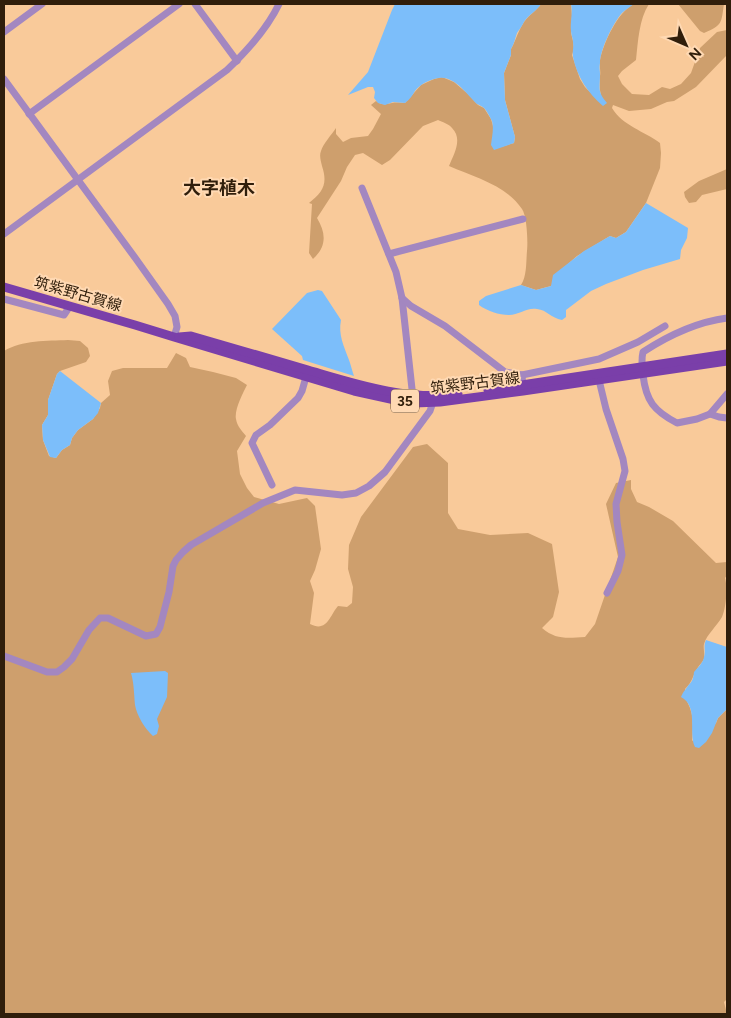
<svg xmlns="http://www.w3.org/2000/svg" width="731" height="1018" font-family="Figtree,'Noto Sans JP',sans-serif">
	<rect width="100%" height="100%" fill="#f9ca9a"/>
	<g fill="#ce9f6d">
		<path d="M 541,4 L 571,4 L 572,16 L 571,33 L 573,41 L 574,49 L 572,55 L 580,79 L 585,87 L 590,92 L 601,95 C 599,88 600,83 600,76 C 601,71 599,65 600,60 C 603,44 618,11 634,4 C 638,3 645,4 649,4 C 639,19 638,42 636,60 L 622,71 L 618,76 L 622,84 L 632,94 L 649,95 L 662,87 L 670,89 L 681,84 L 691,73 L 700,48 L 717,32 L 727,30 L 727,55 L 696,87 L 674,101 L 667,102 L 651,109 L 629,111 L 613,105 L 612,108 C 623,126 644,131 660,143 L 661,153 L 660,168 L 646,203 L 626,232 L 616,238 L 610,236 L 577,256 L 569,263 L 551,286 L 536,290 L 521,285 C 527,276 526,262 527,251 C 528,242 527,216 522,209 C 506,185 474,177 449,166 C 454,154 463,139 452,128 C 449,124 442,122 438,120 L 423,126 L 390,160 L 382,165 L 363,153 L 355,155 L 347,167 L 341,181 L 317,218 C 326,233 327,246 313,259 L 309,253 L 312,204 L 309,203 C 323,192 328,184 322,166 C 321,161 319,156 321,151 C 323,144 332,134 336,128 L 336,134 L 343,142 L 351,138 L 368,136 L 373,129 L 381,114 L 371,105 L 376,101 C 382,106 385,104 392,103 C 396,102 401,103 405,103 L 421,85 L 434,79 L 442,77 L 454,82 L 468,94 L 478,105 L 484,108 L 491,119 L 493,126 L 494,149 L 514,143 L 515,137 L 505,100 L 504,73 L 511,55 L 511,49 C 516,40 518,31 524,22 C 529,15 537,10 541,4 Z"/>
		<path d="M 678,4 L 724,4 C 721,23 723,25 704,33 L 700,31 Z"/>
		<path d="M 727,169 L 727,189 L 702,195 L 696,202 L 689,203 L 685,197 L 684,192 L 699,181 Z"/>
		<path d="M 68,340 L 80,341 L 88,348 L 90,356 L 86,362 L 60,371 L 57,374 L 48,400 L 48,415 L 42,425 L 43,440 L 49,456 L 56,458 L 62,450 L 70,445 L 72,438 L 78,430 L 93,419 L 100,408 L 101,403 L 110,395 L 108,381 L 112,371 L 123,368 L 167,368 L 176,353 L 186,358 L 190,367 L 213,372 L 236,378 L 247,385 C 243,393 234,410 236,419 C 237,426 242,431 246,436 L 237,451 L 240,474 L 247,488 L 254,497 L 279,504 L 307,498 L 315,506 L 321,549 L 315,570 L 310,581 L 314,593 L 310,624 C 327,633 330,615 338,606 L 347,607 L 352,603 L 353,587 L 348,569 L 349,545 L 361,517 L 413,447 L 427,444 L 448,463 L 448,513 L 458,529 L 490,535 L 528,533 L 552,544 L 559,592 L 553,617 L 542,628 C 556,640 567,638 585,637 L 595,624 L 618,557 L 606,504 L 616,483 L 631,480 L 631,489 L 637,502 L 649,507 L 673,521 L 716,563 L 727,562 L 727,575 L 725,578 C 728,588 726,608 722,617 C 717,626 707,634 704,644 C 703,648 705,654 704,659 C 702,663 699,665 697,669 C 692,677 693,681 685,689 L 686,699 L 690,708 L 692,715 L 693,727 L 692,741 L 716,723 L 718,718 L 727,709 L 727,999 L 724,1002 L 727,1014 L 4,1014 L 4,351 C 22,340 47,341 68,340 Z"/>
	</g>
	<g fill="#7cbefa">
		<path d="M 395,4 L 541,4 C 537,11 528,15 524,22 C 522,26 519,30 517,33 C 515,39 514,44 511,49 L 511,55 L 504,73 L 505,100 L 515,137 L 514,143 L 494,150 L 491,145 C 492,136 494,129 492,121 C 490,117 487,111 484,108 C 482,106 479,105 477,104 C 467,95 455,76 439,78 C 431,79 420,84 415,91 C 412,96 410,99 405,103 L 393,102 L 385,105 L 378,103 L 374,98 L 375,92 L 373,87 L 368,87 L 348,95 L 368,72 L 392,10 Z"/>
		<path d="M 571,4 L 634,4 C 630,7 625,10 622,13 C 613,23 600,50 600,63 C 599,67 600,71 600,74 C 600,89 597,91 607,103 L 603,106 C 588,93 577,77 573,57 C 572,52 574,47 573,42 C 573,38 571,35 571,31 C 570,22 573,13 571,4 Z"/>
		<path d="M 646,203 L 688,228 L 687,238 L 681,250 L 680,259 L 643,270 L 606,284 L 591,291 L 566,310 L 566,317 L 562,320 C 551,318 547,310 537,309 C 527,307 519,315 509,315 C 499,315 487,311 479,305 L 479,301 L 486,296 L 521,285 L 536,290 L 551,286 L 553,275 L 584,251 L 610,236 L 616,238 L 626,232 Z"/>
		<path d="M 318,290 L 322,291 L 341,320 C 338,335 344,346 349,360 C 351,365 352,371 354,376 L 303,360 L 302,356 L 272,329 L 307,293 Z"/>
		<path d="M 60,371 L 101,403 L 98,413 L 93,419 L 78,430 L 72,438 L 70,445 L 62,450 L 56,458 L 50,457 L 43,440 L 42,425 L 48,415 L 48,400 L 57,374 Z"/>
		<path d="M 706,640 L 727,647 L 727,709 L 718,718 L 712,733 L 706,742 L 699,748 L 695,747 C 688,733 699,706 681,697 C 682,695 683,692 685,690 C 690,682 693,683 694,672 C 698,667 703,663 704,657 C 706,651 703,646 706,640 Z"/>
		<path d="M 165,671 L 168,673 L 167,697 L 157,719 L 159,726 L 157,734 L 153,736 C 145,729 137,716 135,705 C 134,694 134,683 131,673 Z"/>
	</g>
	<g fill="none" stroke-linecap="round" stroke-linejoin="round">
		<g stroke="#a387c0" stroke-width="7">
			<path d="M 195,4 L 237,61"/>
			<path d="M 4,32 L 42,4"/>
			<path d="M 4,79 L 136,259 L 168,304 L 175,316 L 177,327 L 174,337"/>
			<path d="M 29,114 L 179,4"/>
			<path d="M 362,188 L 396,272 L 402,298 L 413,398"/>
			<path d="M 4,234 L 227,70 C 247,51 267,29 279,4"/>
			<path d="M 389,254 L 523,219"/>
			<path d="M 402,298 L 411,306 L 445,326 L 505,372 L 522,375 L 523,388"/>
			<path d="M 4,299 L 64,315 L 70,306"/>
			<path d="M 727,318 C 697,322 669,335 643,352 C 641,360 642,366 643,375 C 646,401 654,411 677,423 L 697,419 L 710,414 L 727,394"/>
			<path d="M 522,375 L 599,359 L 638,342 L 665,326"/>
			<path d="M 599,380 L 606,409 L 623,459 L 625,471 L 616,504 L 617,522 L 622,555 L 618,571 L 607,593"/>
			<path d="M 710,414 L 719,417 L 727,418"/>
			<path d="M 272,485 L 252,443 L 256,435 L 270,425 L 298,398 L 302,391 L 306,377"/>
			<path d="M 4,656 L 47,672 L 57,672 L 64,667 L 72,659 L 89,630 L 100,618 L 108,618 L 146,636 L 156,634 L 160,627 L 169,592 L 173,566 L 176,560 L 183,552 L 191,545 L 263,503 L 295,490 L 342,495 L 356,493 L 369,486 L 385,472 L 430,411 L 433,402 L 433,398"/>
		</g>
		<g stroke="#7a3fa9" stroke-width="9">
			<path d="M 4,287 L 135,325 L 174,337 L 354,391 L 395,400 L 414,403 L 440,402 L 523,391 L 727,361"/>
			<path d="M 179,337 L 191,336 C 230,347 269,359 308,370 C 356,384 407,401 458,394"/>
			<path d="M 488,390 L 727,354"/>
		</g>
	</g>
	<g text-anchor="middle" stroke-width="4" stroke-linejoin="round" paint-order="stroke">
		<rect fill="#ffd9b3" stroke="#6e563d" stroke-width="1" x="391" y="389.5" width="28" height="23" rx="4"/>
		<g font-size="14" font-weight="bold" fill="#301e0b">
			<text x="405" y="406">35</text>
		</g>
		<g font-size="15" fill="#301e0b" stroke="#ffd9b3">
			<text transform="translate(78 294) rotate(16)" y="5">筑紫野古賀線</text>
			<text transform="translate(475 383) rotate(-7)" y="5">筑紫野古賀線</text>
		</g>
		<g font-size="18" font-weight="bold" fill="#301e0b" stroke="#ffd9b3">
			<text x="219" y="194">大字植木</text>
		</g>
	</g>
	<rect width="731" height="1018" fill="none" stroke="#301e0b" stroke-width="10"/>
	<g transform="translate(686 45) rotate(135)" stroke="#ffd9b3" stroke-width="4" paint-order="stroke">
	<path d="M0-4L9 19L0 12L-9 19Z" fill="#301e0b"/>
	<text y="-8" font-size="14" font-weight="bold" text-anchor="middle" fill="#301e0b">N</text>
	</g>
</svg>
